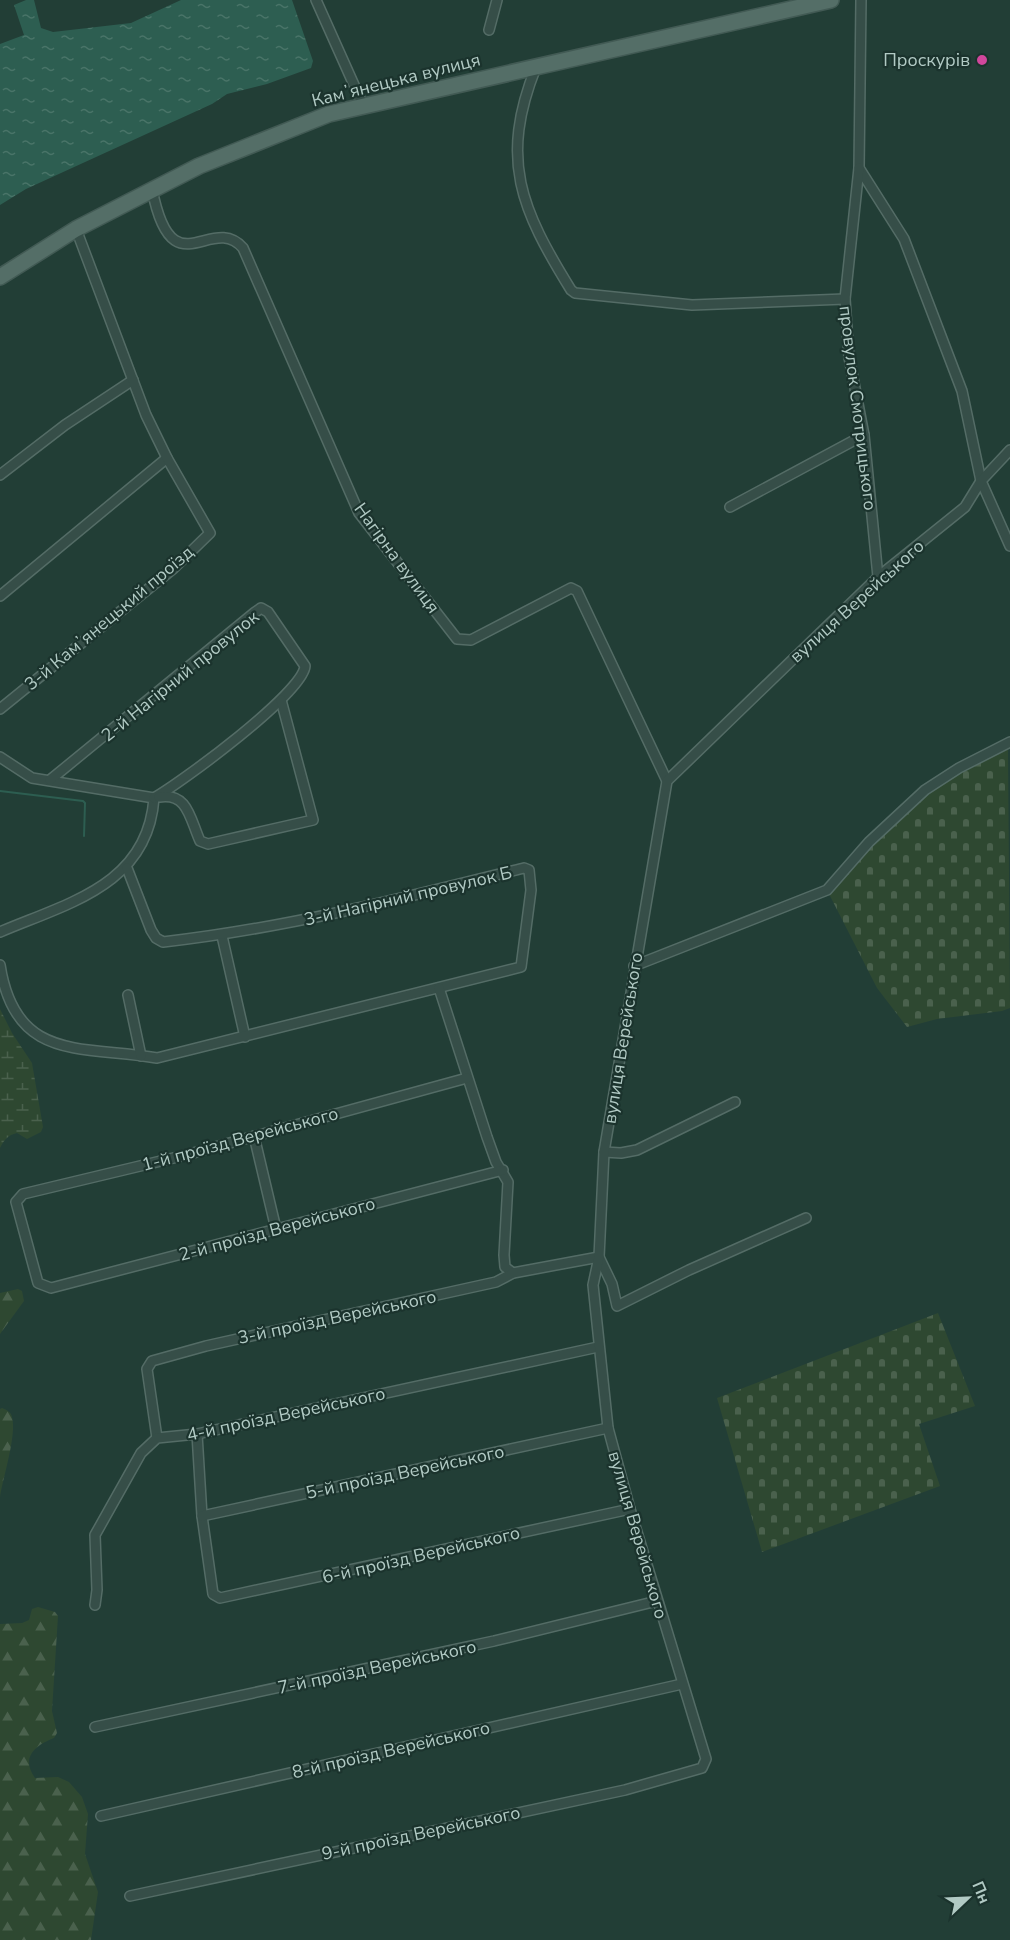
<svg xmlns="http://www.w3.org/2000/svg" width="1010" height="1940" font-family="'Nunito Sans',sans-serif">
	<defs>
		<pattern id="forest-firs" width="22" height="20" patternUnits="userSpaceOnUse" patternTransform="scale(1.5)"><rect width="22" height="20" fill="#2e4831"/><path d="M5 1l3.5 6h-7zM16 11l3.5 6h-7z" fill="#4a614d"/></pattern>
		<pattern id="wetland-marsh" width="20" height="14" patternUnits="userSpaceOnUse" patternTransform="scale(1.5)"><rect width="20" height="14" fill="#2e4831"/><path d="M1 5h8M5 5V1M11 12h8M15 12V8" fill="none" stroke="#4a614d"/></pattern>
		<pattern id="cemetery-stones" width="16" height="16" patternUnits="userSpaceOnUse" patternTransform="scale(1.5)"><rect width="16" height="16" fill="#2e4831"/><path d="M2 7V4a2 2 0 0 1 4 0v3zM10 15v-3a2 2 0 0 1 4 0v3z" fill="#4a614d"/></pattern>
		<pattern id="water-ripples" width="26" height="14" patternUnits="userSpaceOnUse" patternTransform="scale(1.5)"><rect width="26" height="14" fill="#2d5e51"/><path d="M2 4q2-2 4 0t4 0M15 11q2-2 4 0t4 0" fill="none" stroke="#497468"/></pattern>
	</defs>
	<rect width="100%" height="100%" fill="#223e36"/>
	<g fill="url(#forest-firs)">
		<path d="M 18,1289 L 22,1291 L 24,1301 L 0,1334 L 0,1293 Z"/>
		<path d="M 2,1408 C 7,1410 11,1412 12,1417 C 17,1435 3,1477 0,1497 L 0,1409 Z"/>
		<path d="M 38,1607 L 55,1612 L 58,1616 L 52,1711 L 57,1733 L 54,1738 C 36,1745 20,1757 35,1778 L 58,1777 L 69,1782 L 82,1797 L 88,1814 L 85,1854 L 98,1892 L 91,1940 L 0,1940 L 0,1624 L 22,1623 L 29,1620 L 32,1609 Z"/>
	</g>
	<path fill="url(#wetland-marsh)" d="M 0,1009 L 12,1033 L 32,1063 L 43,1127 L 41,1132 L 27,1139 L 17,1133 C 8,1135 4,1140 0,1148 Z"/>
	<g fill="url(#cemetery-stones)">
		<path d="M 1008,743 L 1010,1008 L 1002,1011 L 937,1019 L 907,1027 L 877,988 L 827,890 L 925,790 Z"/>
		<path d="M 938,1313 L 975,1406 L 919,1424 L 940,1486 L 762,1552 L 717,1398 Z"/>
	</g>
	<path fill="url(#water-ripples)" d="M 26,0 L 34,0 L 41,28 L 53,32 L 131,23 L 181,0 L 292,0 L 313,61 L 311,68 L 267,84 L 227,94 L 212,104 L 26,189 L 0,205 L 0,44 L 24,35 L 14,5 Z"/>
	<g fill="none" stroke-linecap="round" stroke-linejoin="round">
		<path stroke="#2d5e51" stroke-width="2" d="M 0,791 L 83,801 L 85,803 L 84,836"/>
		<defs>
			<g id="minor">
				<path d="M 316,0 L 363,105"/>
				<path d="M 861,0 L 859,168 L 904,239 L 962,391 L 981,481 L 1010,546"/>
				<path d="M 489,30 L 497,0"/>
				<path d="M 536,67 C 499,160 521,209 571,290 L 575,293 L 692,305 L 845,299"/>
				<path d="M 859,168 L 845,299 L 849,357 L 864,435 L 878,577"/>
				<path d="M 152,189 C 172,291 211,212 243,248 L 359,513 L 457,639 L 471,640 L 571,588 L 577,591 L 667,781"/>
				<path d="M 0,475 L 65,425 L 133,380"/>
				<path d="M 730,507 L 864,435"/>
				<path d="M 0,596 L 167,458"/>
				<path d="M 0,709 L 174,568 L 210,533 L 167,458 L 146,415 L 76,229"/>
				<path d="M 0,757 L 32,778 L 154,798 C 148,885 68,903 0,932"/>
				<path d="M 50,780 L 254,613 L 261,608 L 268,612 L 305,666 C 303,693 182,782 154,798"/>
				<path d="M 159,797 C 188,792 190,819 200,841 L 208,844 L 313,820 L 281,700"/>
				<path d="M 222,936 L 245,1037"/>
				<path d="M 0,965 C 15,1063 83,1045 157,1058 L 521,967 L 531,890 L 529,870 L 524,868 C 404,898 286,928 163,942 L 156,938 L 151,930 L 127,868"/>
				<path d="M 634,966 L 827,890 L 869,842 L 925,790 L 959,768 L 1010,742"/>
				<path d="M 439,988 L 487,1137 L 496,1162 L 508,1182 L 504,1255 L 505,1267 L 513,1273"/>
				<path d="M 128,995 L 141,1056"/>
				<path d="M 467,1078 L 186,1155 L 23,1194 L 16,1202 L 38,1283 L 51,1288 L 503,1170"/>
				<path d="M 254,1136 L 276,1229"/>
				<path d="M 604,1152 L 621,1153 L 637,1150 L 735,1102"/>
				<path d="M 197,1434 L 202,1516 L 213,1594 L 220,1598 L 630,1509"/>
				<path d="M 157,1438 L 147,1369 L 152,1361 L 206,1346 L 496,1282 L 513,1273 L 599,1257 L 612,1284 L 617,1306 L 689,1270 L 806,1218"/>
				<path d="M 202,1516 L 608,1428"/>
				<path d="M 95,1605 L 97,1590 L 95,1535 L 141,1453 L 157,1438 L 197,1434 L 598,1347"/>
				<path d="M 95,1727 L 494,1641 L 657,1601"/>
				<path d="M 101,1816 L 682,1684"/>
				<path d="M 130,1896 L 625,1790 L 702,1768 L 706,1759 L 630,1509 L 608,1428 L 593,1285 L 599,1257 L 604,1152 L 667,781 L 878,577 L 965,507 L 981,481 L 1010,450"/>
			</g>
			<path id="primary" d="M 0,277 L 76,229 L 199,166 L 329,114 L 831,0"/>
		</defs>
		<use href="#minor" stroke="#546c66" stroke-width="12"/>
		<use href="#primary" stroke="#425a54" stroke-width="18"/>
		<use href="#minor" stroke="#364e48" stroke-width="9"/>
		<use href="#primary" stroke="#546e67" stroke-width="15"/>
	</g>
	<circle fill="#d1479c" stroke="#1b332d" stroke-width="2" cx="982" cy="60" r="6"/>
	<g text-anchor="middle" stroke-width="4.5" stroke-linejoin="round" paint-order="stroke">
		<g font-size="18" fill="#b1cac4" stroke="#1b332d" text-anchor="end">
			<text x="970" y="66">Проскурів</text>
		</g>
		<g font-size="18" fill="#b1cac4" stroke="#1b332d">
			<text transform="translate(396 80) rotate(-14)" y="6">Камʼянецька вулиця</text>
			<text transform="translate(858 408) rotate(83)" y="6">провулок Смотрицького</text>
			<text transform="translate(397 558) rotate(54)" y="6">Нагірна вулиця</text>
			<text transform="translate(857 601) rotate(-42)" y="6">вулиця Верейського</text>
			<text transform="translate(109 618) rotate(-40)" y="6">3-й Камʼянецький проїзд</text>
			<text transform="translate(180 676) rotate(-39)" y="6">2-й Нагірний провулок</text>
			<text transform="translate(408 896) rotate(-13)" y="6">3-й Нагірний провулок Б</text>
			<text transform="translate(623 1038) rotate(-81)" y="6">вулиця Верейського</text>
			<text transform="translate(240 1139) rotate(-15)" y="6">1-й проїзд Верейського</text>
			<text transform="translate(277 1229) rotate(-15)" y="6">2-й проїзд Верейського</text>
			<text transform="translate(337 1317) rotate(-12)" y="6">3-й проїзд Верейського</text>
			<text transform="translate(286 1414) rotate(-12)" y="6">4-й проїзд Верейського</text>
			<text transform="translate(405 1472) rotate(-12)" y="6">5-й проїзд Верейського</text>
			<text transform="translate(638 1535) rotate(74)" y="6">вулиця Верейського</text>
			<text transform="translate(421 1555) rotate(-13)" y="6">6-й проїзд Верейського</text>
			<text transform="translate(377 1667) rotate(-12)" y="6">7-й проїзд Верейського</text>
			<text transform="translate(391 1750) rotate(-13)" y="6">8-й проїзд Верейського</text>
			<text transform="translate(421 1833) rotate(-12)" y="6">9-й проїзд Верейського</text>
		</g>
	</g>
	<g transform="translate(968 1898) rotate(67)" stroke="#1b332d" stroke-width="4.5" paint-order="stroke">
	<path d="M0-4.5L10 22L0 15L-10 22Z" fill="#b1cac4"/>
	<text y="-9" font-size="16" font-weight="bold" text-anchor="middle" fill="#b1cac4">Пн</text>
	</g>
</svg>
